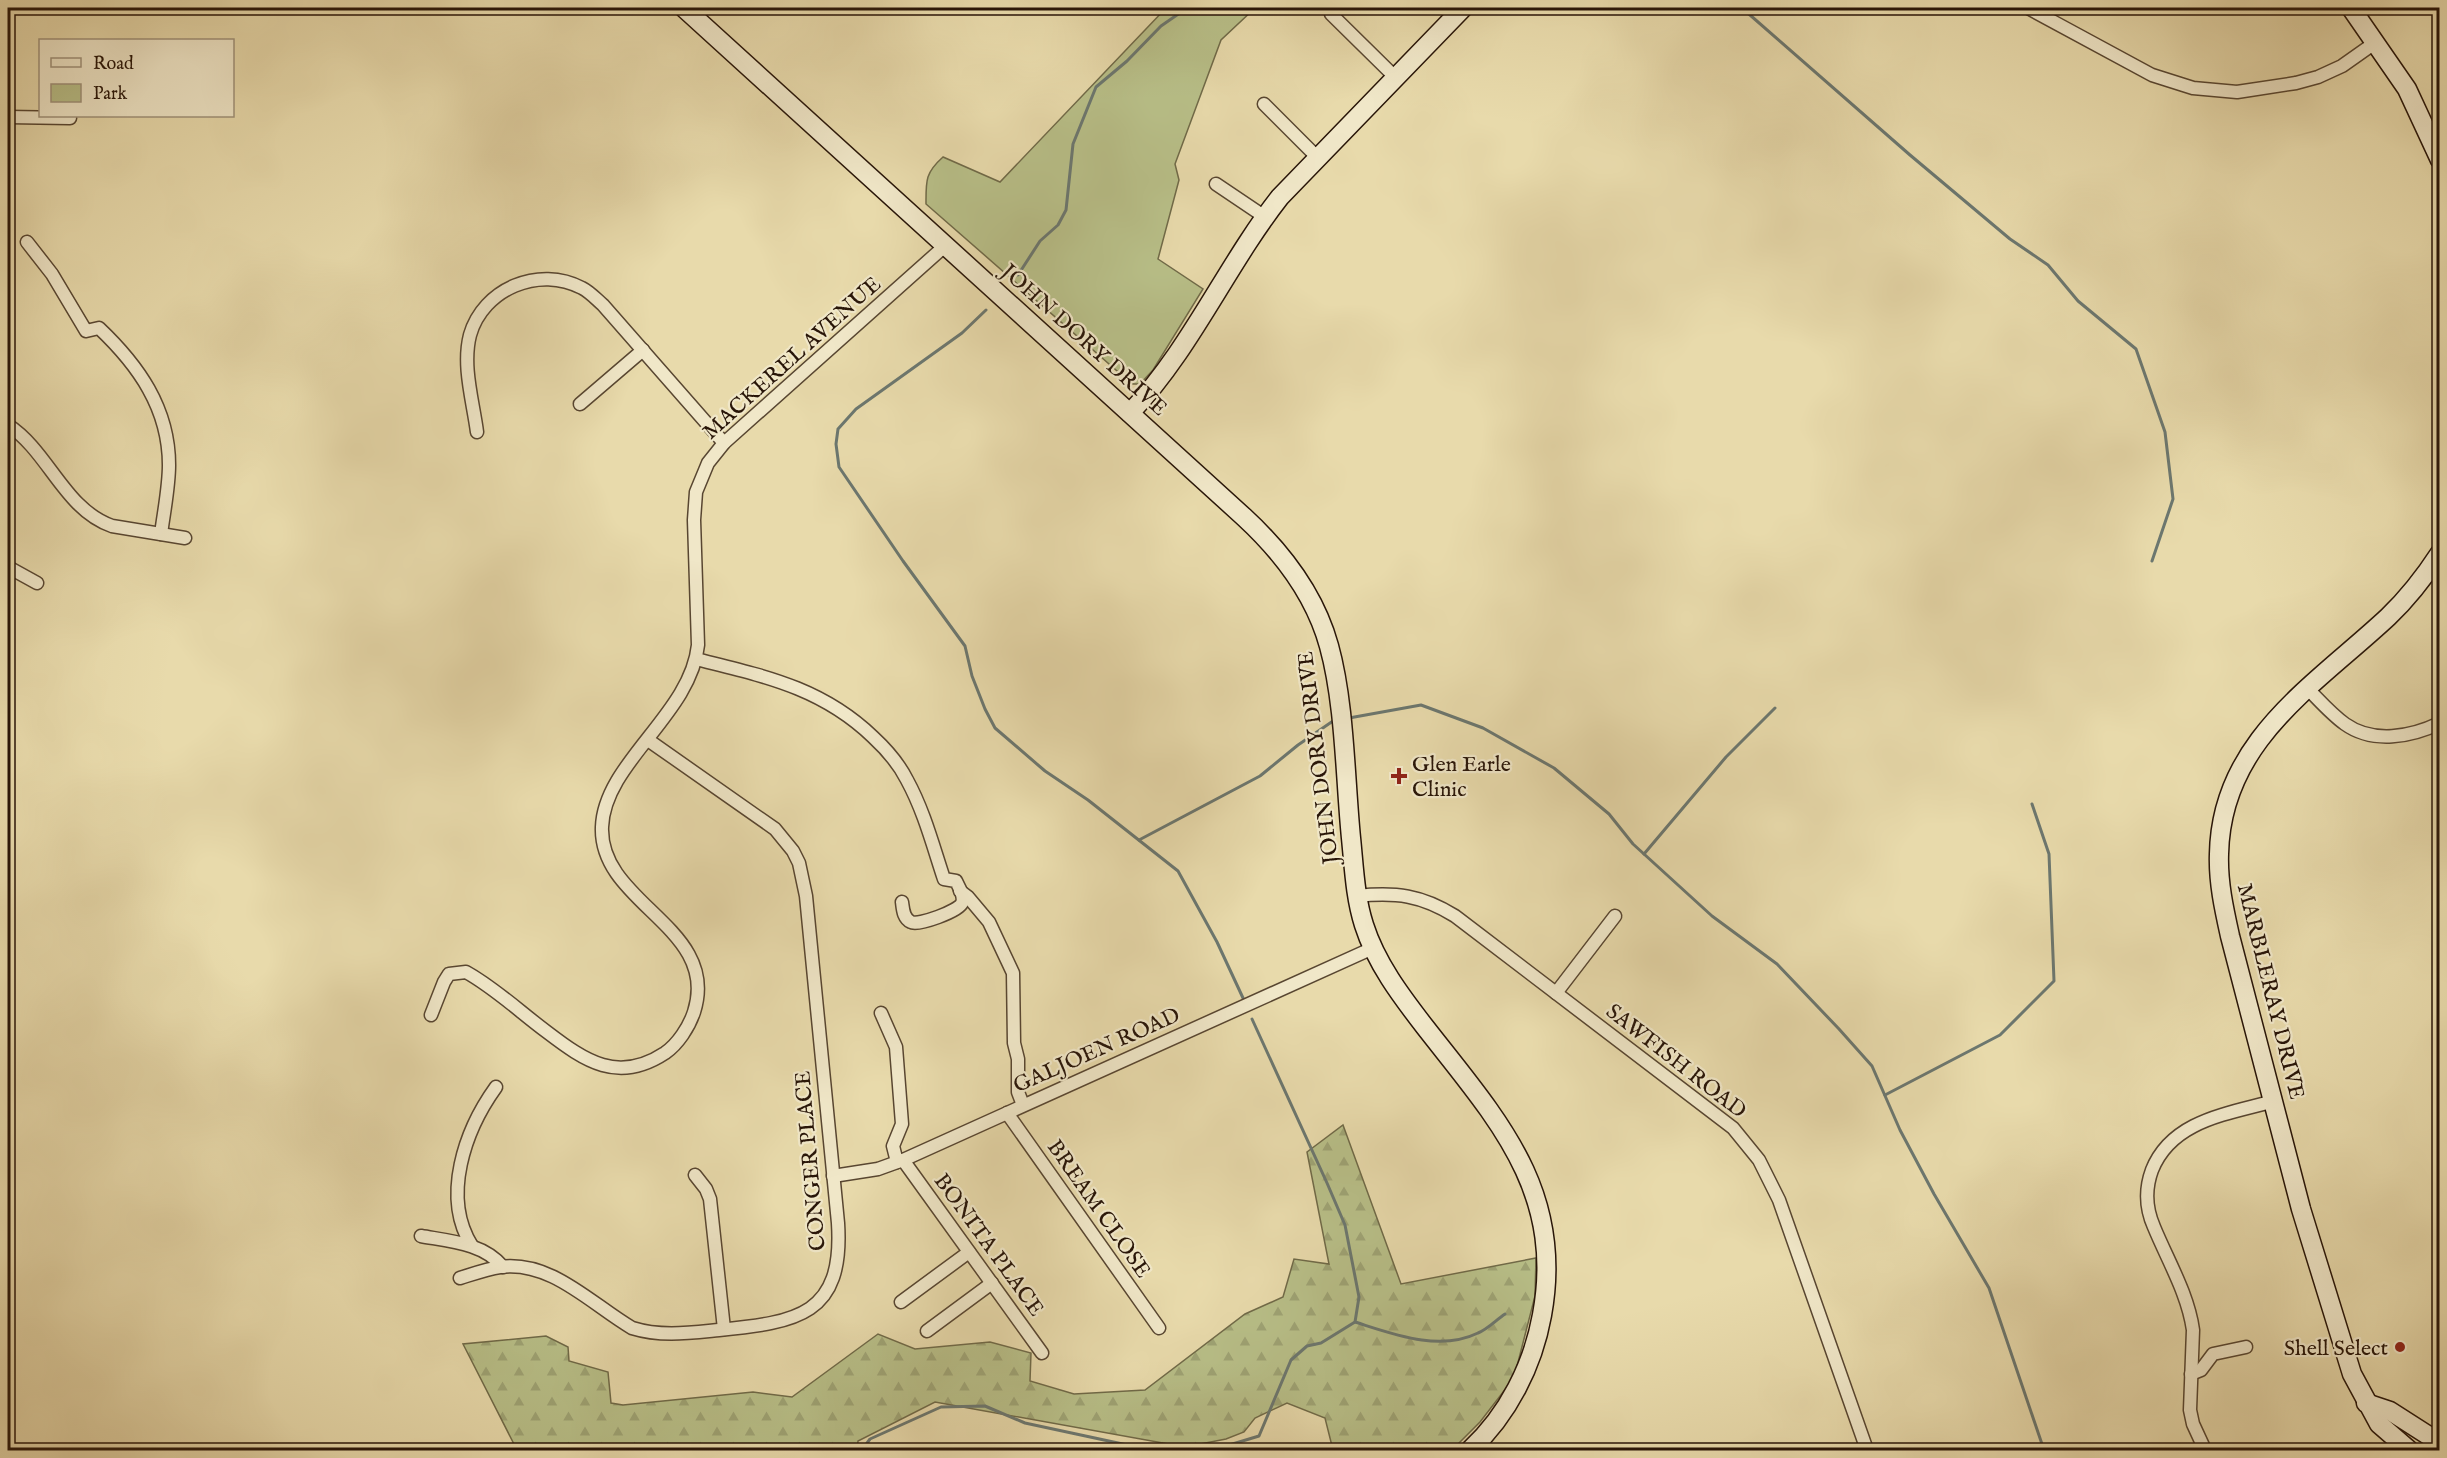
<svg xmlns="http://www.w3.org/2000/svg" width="2447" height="1458" font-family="'IM FELL English',serif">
	<defs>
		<pattern id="forest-firs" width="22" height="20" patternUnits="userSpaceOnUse" patternTransform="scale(1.5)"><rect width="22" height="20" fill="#b8bf88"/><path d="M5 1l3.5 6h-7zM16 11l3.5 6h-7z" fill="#9ea374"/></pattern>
	</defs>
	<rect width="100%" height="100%" fill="#e8daab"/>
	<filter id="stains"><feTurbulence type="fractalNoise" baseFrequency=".00333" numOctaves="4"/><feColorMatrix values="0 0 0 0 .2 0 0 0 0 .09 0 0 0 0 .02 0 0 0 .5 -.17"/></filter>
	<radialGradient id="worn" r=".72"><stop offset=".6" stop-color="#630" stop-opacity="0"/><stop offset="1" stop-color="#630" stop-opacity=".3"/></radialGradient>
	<path fill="#b8bf88" stroke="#706a48" stroke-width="1.5" d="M 1166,8 L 1255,8 L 1221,40 L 1175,164 L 1179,180 L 1158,259 L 1203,289 L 1153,370 L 1140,384 L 1132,384 L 926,204 C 926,181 925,173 943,157 L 1000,182 Z"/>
	<path fill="url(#forest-firs)" stroke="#706a48" stroke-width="1.5" d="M 1343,1125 L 1401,1284 L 1536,1258 L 1535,1296 L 1514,1378 L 1480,1422 L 1452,1450 L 1333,1450 L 1325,1418 L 1287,1403 L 1255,1418 L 1244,1432 L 1226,1439 L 1185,1447 L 935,1402 L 858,1441 L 857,1450 L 517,1450 L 463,1344 L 546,1336 L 568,1347 L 569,1361 L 608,1372 L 611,1403 L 623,1405 L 753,1392 L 792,1397 L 878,1334 L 915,1349 L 990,1342 L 1031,1353 L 1030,1381 L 1074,1394 L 1145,1390 L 1245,1314 L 1283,1297 L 1294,1259 L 1329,1264 L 1307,1152 Z"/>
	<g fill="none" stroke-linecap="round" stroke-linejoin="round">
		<g stroke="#6c776f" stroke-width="3">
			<path d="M 1742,8 L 1910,155 L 2010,239 L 2048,265 L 2078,301 L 2136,349 L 2165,432 L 2173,499 L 2152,561"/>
			<path d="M 1018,275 L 1040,241 L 1058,225 L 1066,210 L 1073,144 L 1096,87 L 1127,61 L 1161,26 L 1187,8"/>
			<path d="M 986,310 L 962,333 L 856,409 L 838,429 L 836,444 L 839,467 L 903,561 L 965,646 L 972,676 L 985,709 L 995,728 L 1045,771 L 1088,800 L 1178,871 L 1217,942 L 1243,998"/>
			<path d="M 1349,718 L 1421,705 L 1483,728 L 1554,768 L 1609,814 L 1633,844 L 1712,916 L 1777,964 L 1839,1029 L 1872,1066 L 1900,1130 L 1934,1194 L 1989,1288 L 2044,1450"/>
			<path d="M 1139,840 L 1260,776 L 1298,745 L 1333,721"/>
			<path d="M 1644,854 L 1726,757 L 1775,708"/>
			<path d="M 1885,1095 L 2000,1035 L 2054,981 L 2049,854 L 2032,804"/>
			<path d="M 1355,1322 C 1393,1334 1439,1352 1478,1333 C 1488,1329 1496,1320 1505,1314"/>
			<path d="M 862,1450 L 870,1439 L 941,1407 L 985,1406 L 1025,1423 L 1132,1446 L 1216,1449 L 1259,1436 L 1291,1360 L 1307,1346 L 1321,1343 L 1355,1322 L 1359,1297 L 1345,1225 L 1327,1183 L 1252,1019"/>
		</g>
		<defs>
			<g id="street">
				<path d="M 2028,8 L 2152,75 L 2193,88 L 2237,92 L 2296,83 L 2318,77 L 2342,66 L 2376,42"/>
				<path d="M 1331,14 L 1395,77"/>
				<path d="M 1264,104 L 1317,157"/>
				<path d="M 8,117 L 70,118"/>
				<path d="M 1216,184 L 1265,217"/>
				<path d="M 27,242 L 52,274 L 86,331 L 99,328 C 138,365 169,408 169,465 C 169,487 164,511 161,534"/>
				<path d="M 580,404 L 643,350"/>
				<path d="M 8,425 C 49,452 64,509 112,526 L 185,538"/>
				<path d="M 477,432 C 473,401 462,366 470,335 C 483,289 539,265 582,288 C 590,292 596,299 603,305 L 724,443"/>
				<path d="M 8,567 L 37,583"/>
				<path d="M 696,659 C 763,676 821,687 873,737 C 886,749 899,764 907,780 C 924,811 933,846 944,879 L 956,881 C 959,888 965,896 962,903 C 959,911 918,926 911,922 C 903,918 903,909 902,902"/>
				<path d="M 2307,688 C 2319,700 2331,714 2345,724 C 2373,744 2411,737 2440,723"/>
				<path d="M 960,891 L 968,897 L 989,922 L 1013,973 L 1014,1043 L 1018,1059 L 1018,1092 L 1023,1105"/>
				<path d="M 1357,896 C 1396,892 1421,895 1455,916 L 1733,1128 L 1759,1160 L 1779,1200 L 1867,1450"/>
				<path d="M 1556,993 L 1615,916"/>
				<path d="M 881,1013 L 896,1047 L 902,1124 L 893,1146 L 897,1162"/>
				<path d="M 431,1015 L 444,982 L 449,974 L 466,972 C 495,988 520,1012 547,1032 C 585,1061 618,1084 665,1053 C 678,1044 689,1027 694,1012 C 721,927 599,904 602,827 C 604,763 691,714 698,645 L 694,520 L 696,492 L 708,463 L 724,443 L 946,245"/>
				<path d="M 1007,1113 L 1159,1328"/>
				<path d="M 903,1160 L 1042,1353"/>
				<path d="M 695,1175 L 706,1189 L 710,1199 L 724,1329"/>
				<path d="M 833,1176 L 878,1169 L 903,1160 L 1373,948"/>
				<path d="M 421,1236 C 449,1241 484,1243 503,1267"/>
				<path d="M 472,1246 C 441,1197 465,1130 496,1087"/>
				<path d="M 460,1278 C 473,1274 487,1269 500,1267 C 551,1260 591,1304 632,1328 C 661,1337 689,1333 719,1330 C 797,1322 844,1316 838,1223 L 806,896 L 799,863 L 793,851 L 775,829 L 648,740"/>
				<path d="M 901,1302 L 969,1252"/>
				<path d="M 927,1331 L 992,1283"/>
				<path d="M 2191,1374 L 2201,1370 L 2213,1354 L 2246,1347"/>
				<path d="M 2205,1450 L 2193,1424 L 2190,1410 L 2193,1330 C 2188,1294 2168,1261 2154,1227 C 2146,1209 2145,1189 2152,1170 C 2172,1120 2228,1114 2274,1101"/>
			</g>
			<g id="secondary">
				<path d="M 684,8 L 1244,517 C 1283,553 1315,595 1329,646 C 1345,704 1345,777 1351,838 C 1354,867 1355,897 1364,925 C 1376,963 1401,996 1425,1027 C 1496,1118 1565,1190 1542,1315 C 1533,1365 1508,1415 1470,1450"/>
				<path d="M 2351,8 L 2407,89 L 2440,160"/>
				<path d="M 1130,413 C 1191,349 1226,266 1280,197 L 1463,8"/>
				<path d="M 2366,1403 L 2390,1411 L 2440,1443"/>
				<path d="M 2409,1450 L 2379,1424 L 2352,1374 L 2301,1209 L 2230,936 C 2224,909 2218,882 2219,854 C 2221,741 2314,686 2388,617 C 2408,598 2425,576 2440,553"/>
			</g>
		</defs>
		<use href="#street" stroke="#584631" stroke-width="15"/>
		<use href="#secondary" stroke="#281508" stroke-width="21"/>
		<use href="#street" stroke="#f0e7c8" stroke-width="12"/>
		<use href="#secondary" stroke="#f0e7c8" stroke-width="18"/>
	</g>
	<g fill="#8f2418" stroke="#f0e7c8" stroke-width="2">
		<path d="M1396 767h6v6h6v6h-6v6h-6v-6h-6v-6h6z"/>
		<circle cx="2400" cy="1347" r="6"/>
	</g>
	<g text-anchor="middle" stroke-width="4.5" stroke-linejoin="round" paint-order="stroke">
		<g font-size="22" fill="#281508" stroke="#f0e7c8">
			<text transform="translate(1085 339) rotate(42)" y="8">JOHN DORY DRIVE</text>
			<text transform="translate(791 357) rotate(-42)" y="8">MACKEREL AVENUE</text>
			<text transform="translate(1317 758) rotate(-97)" y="8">JOHN DORY DRIVE</text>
			<text transform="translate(2272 991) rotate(76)" y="8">MARBLERAY DRIVE</text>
			<text transform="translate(1096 1049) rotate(-24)" y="8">GALJOEN ROAD</text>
			<text transform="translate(1677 1060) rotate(38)" y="8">SAWFISH ROAD</text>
			<text transform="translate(809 1161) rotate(-95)" y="8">CONGER PLACE</text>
			<text transform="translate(1100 1208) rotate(55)" y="8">BREAM CLOSE</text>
			<text transform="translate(990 1244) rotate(54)" y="8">BONITA PLACE</text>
		</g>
		<g font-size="22" fill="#281508" stroke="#f0e7c8" text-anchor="start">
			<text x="1412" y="771">Glen Earle<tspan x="1412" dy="25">Clinic</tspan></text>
			<text x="2388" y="1355" text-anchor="end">Shell Select</text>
		</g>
	</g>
	<rect width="2447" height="1458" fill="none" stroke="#e8daab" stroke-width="30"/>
	<rect x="9" y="9" width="2429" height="1440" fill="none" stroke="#281508" stroke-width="3"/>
	<rect x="15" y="15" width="2417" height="1428" fill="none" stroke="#281508" stroke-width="1.5"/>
	<rect x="39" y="39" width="195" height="78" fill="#f0e7c8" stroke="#a0937b" stroke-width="1.5"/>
	<rect x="51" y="58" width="30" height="9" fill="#f0e7c8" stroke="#a0937b" stroke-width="1.5"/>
	<text x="93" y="69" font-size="18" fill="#281508">Road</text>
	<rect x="51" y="84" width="30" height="18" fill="#b8bf88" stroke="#a0937b" stroke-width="1.5"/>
	<text x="93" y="99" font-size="18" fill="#281508">Park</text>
	<rect width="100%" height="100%" filter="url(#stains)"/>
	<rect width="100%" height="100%" fill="url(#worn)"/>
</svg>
